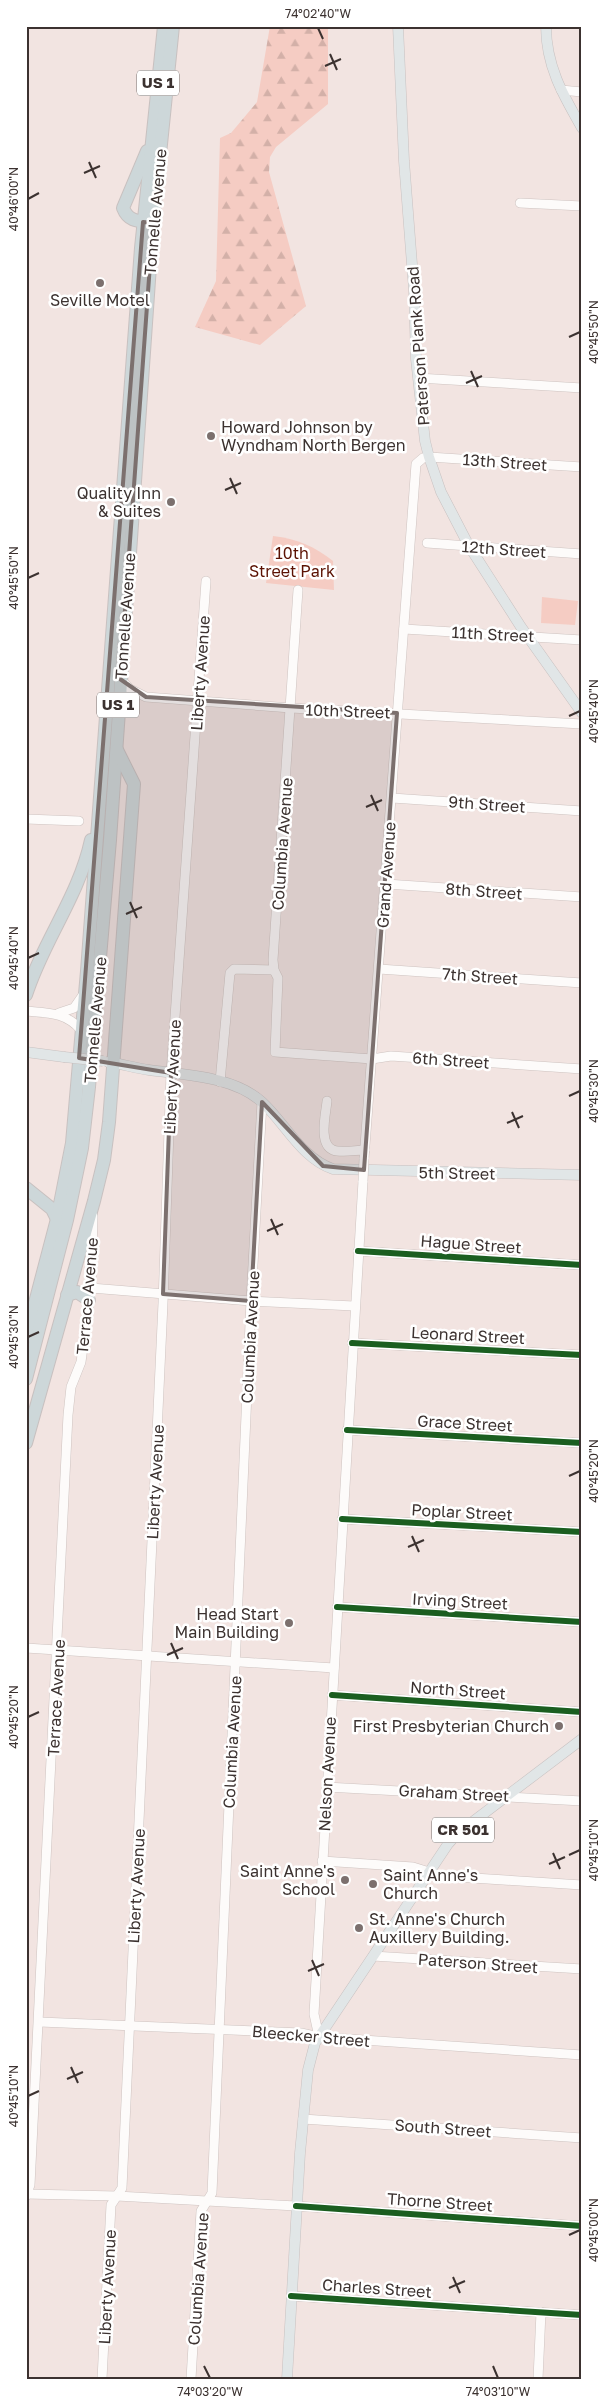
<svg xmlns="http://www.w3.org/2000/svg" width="608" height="2405" font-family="'Golos Text',sans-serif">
	<defs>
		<pattern id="forest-firs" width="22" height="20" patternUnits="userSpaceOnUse" patternTransform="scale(1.25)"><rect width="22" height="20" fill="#f5ccc3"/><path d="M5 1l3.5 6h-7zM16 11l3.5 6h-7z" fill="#d3b0a8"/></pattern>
	</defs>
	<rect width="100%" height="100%" fill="#f2e4e1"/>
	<g fill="#f5ccc3">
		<path d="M 273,536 C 297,539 314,546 333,561 L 334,590 L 266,583 Z"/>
		<path d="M 542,597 L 578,601 L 575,625 L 541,623 Z"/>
	</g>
	<path fill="url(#forest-firs)" d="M 270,26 L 328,26 L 328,104 L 276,147 L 270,157 L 269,172 L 306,306 L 260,345 L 195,327 L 216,281 L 220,138 L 231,133 L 257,102 Z"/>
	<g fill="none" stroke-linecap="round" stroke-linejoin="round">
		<defs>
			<g id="minor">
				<path d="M 561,90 L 582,92"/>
				<path d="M 520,203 L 582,206"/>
				<path d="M 418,378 L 582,388"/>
				<path d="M 427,543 L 582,554"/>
				<path d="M 298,590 L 273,960 L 274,970 L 278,978 L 275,1052 L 372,1059 L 391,1056 L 582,1069"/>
				<path d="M 404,629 L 582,640"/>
				<path d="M 120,679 L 130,689 L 146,697 L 291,708 L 582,724"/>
				<path d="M 392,798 L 582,811"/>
				<path d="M 26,819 L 79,821"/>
				<path d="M 386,884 L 582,897"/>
				<path d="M 379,969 L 582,983"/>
				<path d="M 26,1011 C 48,1013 66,1012 81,1030"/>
				<path d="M 59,1013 L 74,1008 L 83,995"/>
				<path d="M 220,1082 L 230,973 L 234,969 L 274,970"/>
				<path d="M 327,1101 C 326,1113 318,1144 333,1150 C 341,1153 356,1150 365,1150"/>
				<path d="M 364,1159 L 416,464 L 423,458 L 429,457 L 582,467"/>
				<path d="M 358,1251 L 582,1265"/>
				<path d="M 91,1288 L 251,1301 L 354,1306"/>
				<path d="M 352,1343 L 582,1355"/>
				<path d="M 347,1430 L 582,1443"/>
				<path d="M 342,1519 L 582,1532"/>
				<path d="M 337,1607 L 582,1622"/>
				<path d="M 26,1648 L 334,1668"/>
				<path d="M 332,1695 L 582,1712"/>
				<path d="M 326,1787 L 582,1801"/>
				<path d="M 322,1861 L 413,1867 L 442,1876 L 582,1885"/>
				<path d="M 373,1956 L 582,1969"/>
				<path d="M 40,2022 L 301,2033 L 319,2037 L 582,2055"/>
				<path d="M 319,2037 L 314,2014 L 363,1181"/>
				<path d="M 303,2119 L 582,2138"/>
				<path d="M 26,2194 L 117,2196 L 296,2206 L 582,2226"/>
				<path d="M 26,2196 L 30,2185 L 68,1415 L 71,1387 L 81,1362 L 91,1288 L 93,1216"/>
				<path d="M 291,2296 L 582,2315"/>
				<path d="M 102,2379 L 111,2205 L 122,2188 L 163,1303 L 171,1073 L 206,581"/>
				<path d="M 191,2379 L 201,2211 L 212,2193 L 251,1301 L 262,1102"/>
				<path d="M 538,2379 L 541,2312"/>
			</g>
			<g id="major">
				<path d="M 398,26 L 404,161 L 414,290 L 416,359 L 425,441 L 429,457 L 441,492 L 469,546 L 521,627 L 582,713"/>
				<path d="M 546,26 C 546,66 563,95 582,128"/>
				<path d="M 26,1052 L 64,1057"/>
				<path d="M 108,1062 C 122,1064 135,1068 149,1070 C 185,1075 233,1076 262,1102 C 285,1123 302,1159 333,1169 L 582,1175"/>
				<path d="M 287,2379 L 300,2153 L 308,2070 L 315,2043 L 448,1844 L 458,1833 L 582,1739"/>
			</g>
			<g id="highway">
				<path d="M 147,151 L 123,208 C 128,221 137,221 150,222"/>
				<path d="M 26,995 C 43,941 79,896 91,840"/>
				<path d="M 26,1188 L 52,1209 L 57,1219"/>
				<path d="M 67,1295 L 77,1292 L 89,1300"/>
				<path d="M 26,1337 L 57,1219 L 72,1143 L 87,971 L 141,248 L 164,26"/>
				<path d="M 26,1379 L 67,1220 L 82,1148 L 89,1087 L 110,840 L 153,223 L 173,26"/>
				<path d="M 26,1443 L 94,1201 L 104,1160 L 109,1122 L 134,784 L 117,750"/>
			</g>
		</defs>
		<use href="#minor" stroke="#cec3c0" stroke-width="10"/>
		<use href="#major" stroke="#c8c1c0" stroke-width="11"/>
		<use href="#highway" stroke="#c8c1c0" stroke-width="14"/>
		<use href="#minor" stroke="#fdfbfa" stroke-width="9"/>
		<use href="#major" stroke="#e1e6e7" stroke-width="10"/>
		<use href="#highway" stroke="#cdd7d9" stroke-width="12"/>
		<defs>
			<path id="minor-bridge" d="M 363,1181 L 364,1159"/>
			<path id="major-bridge" d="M 64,1057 L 103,1061"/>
		</defs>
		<use href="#minor-bridge" stroke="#cec3c0" stroke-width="10" stroke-linecap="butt"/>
		<use href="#major-bridge" stroke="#c8c1c0" stroke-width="11" stroke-linecap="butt"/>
		<use href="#minor-bridge" stroke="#fdfbfa" stroke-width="9"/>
		<use href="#major-bridge" stroke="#e1e6e7" stroke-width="10"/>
		<defs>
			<g id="cycleway">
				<path d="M 358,1251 L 582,1265"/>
				<path d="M 352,1343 L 582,1355"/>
				<path d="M 347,1430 L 582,1443"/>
				<path d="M 342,1519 L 582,1532"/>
				<path d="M 337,1607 L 582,1622"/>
				<path d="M 332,1695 L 582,1712"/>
				<path d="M 296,2206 L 582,2226"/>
				<path d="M 291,2296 L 582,2315"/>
			</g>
		</defs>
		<use href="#cycleway" stroke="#fff" stroke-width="9"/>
		<use href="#cycleway" stroke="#1b5e20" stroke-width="6"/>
	</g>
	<path fill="#7c706e" fill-opacity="0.2" stroke="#7c706e" stroke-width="4" stroke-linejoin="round" d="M 143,222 L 153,223 L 120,679 L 146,697 L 397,713 L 364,1170 L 323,1166 L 262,1102 L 251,1301 L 163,1294 L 171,1073 L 79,1058 Z"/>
	<path fill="none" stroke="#3c3230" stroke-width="2" d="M 318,28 L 323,39M 330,54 L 337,70M 325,66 L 341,59M 89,162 L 96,178M 84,173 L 100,166M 28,199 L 39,193M 569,337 L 580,332M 471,371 L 478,387M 466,383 L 482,376M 230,478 L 237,494M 225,490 L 241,483M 28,578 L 39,573M 569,716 L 580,711M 371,795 L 378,811M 366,807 L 382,800M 130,902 L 137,918M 126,914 L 142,907M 28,958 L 39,953M 569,1096 L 580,1091M 512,1112 L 519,1128M 507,1123 L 523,1116M 271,1219 L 278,1235M 267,1231 L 283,1224M 28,1337 L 39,1332M 569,1476 L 580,1471M 412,1536 L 419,1552M 408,1547 L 424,1540M 171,1643 L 178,1659M 167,1655 L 183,1648M 28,1717 L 39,1712M 553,1853 L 560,1869M 569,1855 L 580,1850M 549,1864 L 565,1857M 312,1960 L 319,1976M 308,1971 L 324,1964M 71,2067 L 78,2083M 67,2079 L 83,2072M 28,2096 L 39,2091M 569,2235 L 580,2230M 453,2277 L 460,2293M 449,2288 L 465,2281M 204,2366 L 210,2378M 493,2366 L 498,2378"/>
	<g fill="#7c706e" stroke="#fff" stroke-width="2">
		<circle cx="100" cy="283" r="5"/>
		<circle cx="211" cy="436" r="5"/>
		<circle cx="171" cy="502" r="5"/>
		<circle cx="289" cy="1623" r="5"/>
		<circle cx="559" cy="1726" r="5"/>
		<circle cx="345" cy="1880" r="5"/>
		<circle cx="373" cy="1884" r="5"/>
		<circle cx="359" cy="1928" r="5"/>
	</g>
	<g text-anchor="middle" stroke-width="5" stroke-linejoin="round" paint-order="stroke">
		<g fill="#fff" stroke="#76706e" stroke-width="1">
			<rect x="137" y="70.5" width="42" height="25" rx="4"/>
			<rect x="97" y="692.5" width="42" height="25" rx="4"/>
			<rect x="432" y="1817.5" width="62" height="25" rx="4"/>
		</g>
		<g font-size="15" font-weight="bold" fill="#3c3230">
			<text x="158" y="88">US 1</text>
			<text x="118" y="710">US 1</text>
			<text x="463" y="1835">CR 501</text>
		</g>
		<g font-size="16" fill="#3c3230" stroke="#fff">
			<text transform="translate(155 212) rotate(-85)" y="6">Tonnelle Avenue</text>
			<text transform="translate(418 346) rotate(-94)" y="6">Paterson Plank Road</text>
			<text transform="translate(505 462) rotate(4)" y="6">13th Street</text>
			<text transform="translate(504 549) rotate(4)" y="6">12th Street</text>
			<text transform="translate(125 616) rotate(-86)" y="6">Tonnelle Avenue</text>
			<text transform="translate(493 634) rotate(3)" y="6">11th Street</text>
			<text transform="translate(200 673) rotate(-86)" y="6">Liberty Avenue</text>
			<text transform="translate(348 711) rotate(2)" y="6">10th Street</text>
			<text transform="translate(487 804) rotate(4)" y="6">9th Street</text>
			<text transform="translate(282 844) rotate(-86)" y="6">Columbia Avenue</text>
			<text transform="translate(386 875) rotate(-86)" y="6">Grand Avenue</text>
			<text transform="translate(484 891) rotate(4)" y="6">8th Street</text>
			<text transform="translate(480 976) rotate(4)" y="6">7th Street</text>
			<text transform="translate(95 1020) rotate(-85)" y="6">Tonnelle Avenue</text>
			<text transform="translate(451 1060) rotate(4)" y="6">6th Street</text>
			<text transform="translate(172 1077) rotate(-87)" y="6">Liberty Avenue</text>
			<text transform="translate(457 1173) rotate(1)" y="6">5th Street</text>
			<text transform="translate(471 1244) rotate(4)" y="6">Hague Street</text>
			<text transform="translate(87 1296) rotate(-85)" y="6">Terrace Avenue</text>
			<text transform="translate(468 1335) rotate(3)" y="6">Leonard Street</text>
			<text transform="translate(250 1337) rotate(-87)" y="6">Columbia Avenue</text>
			<text transform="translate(465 1423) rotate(3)" y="6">Grace Street</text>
			<text transform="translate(155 1482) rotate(-87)" y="6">Liberty Avenue</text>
			<text transform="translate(462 1512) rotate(3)" y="6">Poplar Street</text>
			<text transform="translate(460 1601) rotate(3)" y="6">Irving Street</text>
			<text transform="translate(458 1690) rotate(4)" y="6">North Street</text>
			<text transform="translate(56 1698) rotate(-87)" y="6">Terrace Avenue</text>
			<text transform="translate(232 1742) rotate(-87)" y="6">Columbia Avenue</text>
			<text transform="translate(327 1774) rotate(-87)" y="6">Nelson Avenue</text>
			<text transform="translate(454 1793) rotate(3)" y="6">Graham Street</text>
			<text transform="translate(136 1886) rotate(-87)" y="6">Liberty Avenue</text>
			<text transform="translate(478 1963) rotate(4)" y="6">Paterson Street</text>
			<text transform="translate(311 2036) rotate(5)" y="6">Bleecker Street</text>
			<text transform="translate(443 2128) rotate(4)" y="6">South Street</text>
			<text transform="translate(440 2202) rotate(4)" y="6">Thorne Street</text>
			<text transform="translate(198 2279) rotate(-86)" y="6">Columbia Avenue</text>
			<text transform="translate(107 2287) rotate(-87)" y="6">Liberty Avenue</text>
			<text transform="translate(377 2288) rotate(4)" y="6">Charles Street</text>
		</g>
		<g font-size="16" fill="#3c3230" stroke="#fff" text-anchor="end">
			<text x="100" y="306" text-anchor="middle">Seville Motel</text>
			<text x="221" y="433" text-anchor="start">Howard Johnson by<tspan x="221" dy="18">Wyndham North Bergen</tspan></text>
			<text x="161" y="499">Quality Inn<tspan x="161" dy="18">&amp; Suites</tspan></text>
			<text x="279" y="1620">Head Start<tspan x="279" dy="18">Main Building</tspan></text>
			<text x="549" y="1732">First Presbyterian Church</text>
			<text x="335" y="1877">Saint Anne's<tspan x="335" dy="18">School</tspan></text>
			<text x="383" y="1881" text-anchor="start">Saint Anne's<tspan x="383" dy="18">Church</tspan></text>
			<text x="369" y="1925" text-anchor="start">St. Anne's Church<tspan x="369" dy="18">Auxillery Building.</tspan></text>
		</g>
		<g font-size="16" fill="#5b1203" stroke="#fff">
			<text x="292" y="559">10th<tspan x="292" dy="18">Street Park</tspan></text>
		</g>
	</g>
	<rect width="608" height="2405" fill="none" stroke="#ffffff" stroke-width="55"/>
	<rect x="28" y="28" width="552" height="2350" fill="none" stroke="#3c3230" stroke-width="2"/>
	<g font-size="12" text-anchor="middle" fill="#3c3230">
		<text x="318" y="18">74°02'40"W</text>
		<text transform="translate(14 199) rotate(-90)" y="4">40°46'00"N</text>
		<text transform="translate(594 332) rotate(-90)" y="4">40°45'50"N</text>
		<text transform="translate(14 578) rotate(-90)" y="4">40°45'50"N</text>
		<text transform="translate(594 711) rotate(-90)" y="4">40°45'40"N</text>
		<text transform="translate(14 958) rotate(-90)" y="4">40°45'40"N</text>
		<text transform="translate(594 1091) rotate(-90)" y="4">40°45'30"N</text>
		<text transform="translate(14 1337) rotate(-90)" y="4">40°45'30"N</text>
		<text transform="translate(594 1471) rotate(-90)" y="4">40°45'20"N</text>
		<text transform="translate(14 1717) rotate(-90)" y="4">40°45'20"N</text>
		<text transform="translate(594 1850) rotate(-90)" y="4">40°45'10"N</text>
		<text transform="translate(14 2096) rotate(-90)" y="4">40°45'10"N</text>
		<text transform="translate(594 2230) rotate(-90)" y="4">40°45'00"N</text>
		<text x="210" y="2396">74°03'20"W</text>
		<text x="498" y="2396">74°03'10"W</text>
	</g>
</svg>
